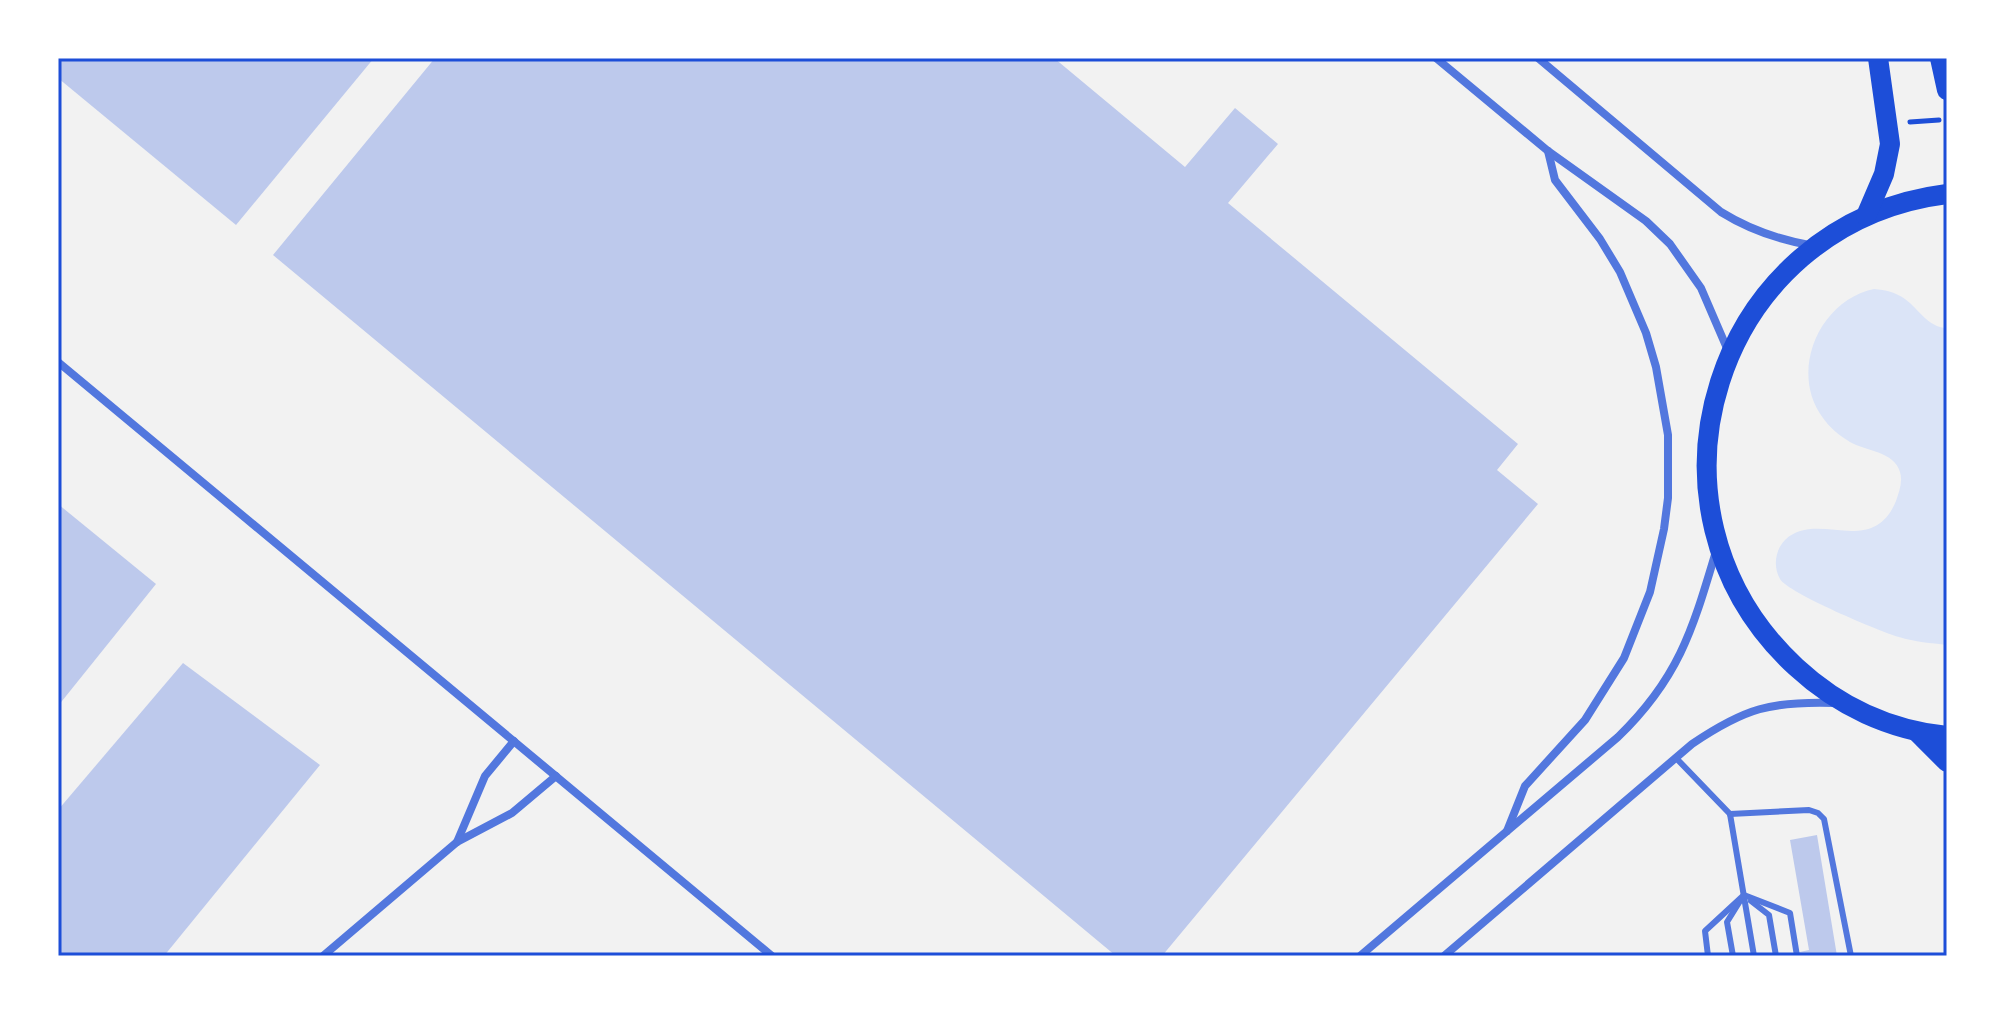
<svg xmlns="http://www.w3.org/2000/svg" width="2005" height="1014" font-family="Montserrat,sans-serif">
	<rect width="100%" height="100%" fill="#f2f2f2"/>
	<path fill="#dbe4f7" d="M 1874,289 C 1886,290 1895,292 1905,299 C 1920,310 1927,327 1947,328 L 1947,645 C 1931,643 1915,642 1899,637 C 1881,632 1788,593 1780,579 C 1773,567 1775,550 1785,540 C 1817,509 1872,559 1896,501 C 1899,492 1903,482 1900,472 C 1894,451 1865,451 1850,442 C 1840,436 1829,427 1823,418 C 1788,371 1820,300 1874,289 Z"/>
	<g fill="#bdc9ec">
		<path d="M 58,58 L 374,58 L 236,225 L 58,78 Z"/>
		<path d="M 435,58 L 1054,58 L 1185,167 L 1235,108 L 1278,144 L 1228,203 L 1518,444 L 1497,470 L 1538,504 L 1162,956 L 1116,956 L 273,255 Z"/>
		<path d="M 58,504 L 156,584 L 58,706 Z"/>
		<path d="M 183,663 L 320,765 L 164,956 L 58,956 L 58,810 Z"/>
		<path d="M 1817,835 L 1837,956 L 1781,956 L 1809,950 L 1790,840 Z"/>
	</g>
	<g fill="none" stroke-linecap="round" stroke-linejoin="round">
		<path stroke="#1d4ed8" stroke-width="5" d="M 1910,122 L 1939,120"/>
		<g stroke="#5277de" stroke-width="6">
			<path d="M 1676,758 L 1730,814 L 1754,956"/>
			<path d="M 1730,814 L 1809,810 L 1818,813 L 1824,819 L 1851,956"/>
			<path d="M 1744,895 L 1790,913 L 1797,956"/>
			<path d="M 1751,901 L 1769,915 L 1776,956"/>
			<path d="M 1708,956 L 1705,931 L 1744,895"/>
			<path d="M 1733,956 L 1727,922 L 1740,901"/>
		</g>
		<g stroke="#5277de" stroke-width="8">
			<path d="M 1436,58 L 1548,151 L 1646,221 L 1670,244 L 1701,288 L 1729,353"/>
			<path d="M 1538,58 L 1721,212 C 1750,230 1779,240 1814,246"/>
			<path d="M 58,362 L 772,956"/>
			<path d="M 1507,831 L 1525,786 L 1585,720 L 1624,658 L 1650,592 L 1664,529 L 1668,498 L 1668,435 L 1656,367 L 1646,333 L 1620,272 L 1600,239 L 1555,180 L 1548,151"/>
			<path d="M 457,842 L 485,776 L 514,741"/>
			<path d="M 323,956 L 457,842 L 512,813 L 556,776"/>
			<path d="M 1360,956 L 1618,737 C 1680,677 1693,628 1717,548"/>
			<path d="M 1444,956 L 1692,744 C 1745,708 1771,701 1835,703"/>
		</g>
		<g stroke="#1d4ed8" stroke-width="20">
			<path d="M 1940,58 L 1947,90"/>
			<path d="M 1947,194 C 1715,223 1624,508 1796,667 C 1838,706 1890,730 1947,736"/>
			<path d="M 1866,216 L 1884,174 L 1890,144 L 1878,58"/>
			<path d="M 1918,733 L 1947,762"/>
		</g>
	</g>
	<rect width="2005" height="1014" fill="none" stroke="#ffffff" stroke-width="120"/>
	<rect x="60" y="60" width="1885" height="894" fill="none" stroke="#1d4ed8" stroke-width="3"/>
</svg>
